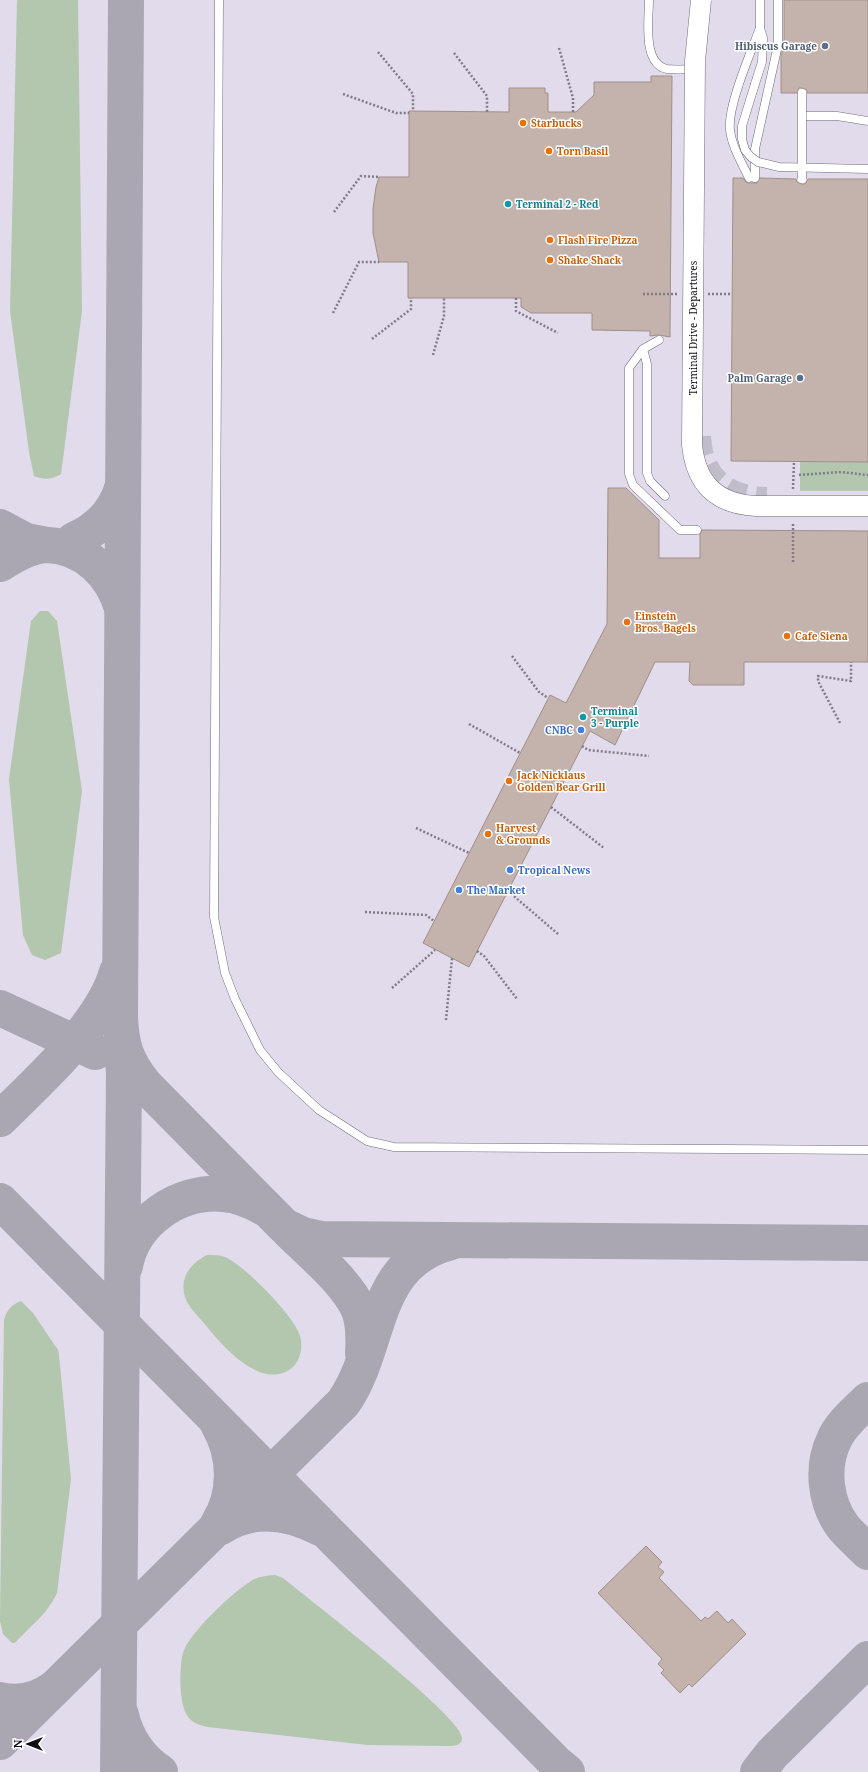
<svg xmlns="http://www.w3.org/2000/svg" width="868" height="1772" font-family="'Noto Serif',serif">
	<rect width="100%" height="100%" fill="#e1dbeb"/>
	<g fill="#b2c7ad">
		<path d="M 17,0 L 78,0 L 82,311 L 61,474 C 50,480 45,480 34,476 L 29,452 L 10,311 Z"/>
		<rect x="800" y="462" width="68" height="29"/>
		<path d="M 40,611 L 48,611 L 57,621 L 82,791 L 61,953 L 45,960 L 32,955 L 23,935 L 9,779 L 31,621 Z"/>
		<path d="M 207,1255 C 214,1255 219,1255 225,1257 C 243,1264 295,1317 300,1336 C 303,1346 301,1359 293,1367 C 264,1392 225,1349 208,1328 C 202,1320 192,1311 187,1302 C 177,1281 189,1264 207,1255 Z"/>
		<path d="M 21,1301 L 33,1313 L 58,1350 L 59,1355 L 71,1479 L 57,1593 C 46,1616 31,1625 15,1643 L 12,1643 L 3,1634 L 0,1621 L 4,1320 C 7,1309 12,1305 21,1301 Z"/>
		<path d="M 275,1575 L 283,1578 C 307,1598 463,1717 462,1738 C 462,1747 451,1746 445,1746 L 367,1745 L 208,1727 C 202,1726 196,1724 191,1720 C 178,1710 179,1668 183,1653 C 189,1633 233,1592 251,1581 C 259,1576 267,1576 275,1575 Z"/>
	</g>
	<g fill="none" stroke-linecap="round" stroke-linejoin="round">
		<g stroke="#aaa6b2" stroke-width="36">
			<path d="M 126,0 L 120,1016 C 121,1046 126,1061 145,1085 L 284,1226 L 303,1235 L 322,1239 L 868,1243"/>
			<path d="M 0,527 L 26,541 L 47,545"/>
			<path d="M 74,540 C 99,529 116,512 123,485"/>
			<path d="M 0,564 C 14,555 31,545 48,545 C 85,547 112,574 122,608"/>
			<path d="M 0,1008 L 95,1052"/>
			<path d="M 0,1119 C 39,1080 102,1025 117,972"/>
			<path d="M 0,1201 L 555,1762 L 567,1772"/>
			<path d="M 288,1230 C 310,1252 347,1282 359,1310 C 364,1324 364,1339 363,1353"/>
			<path d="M 125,1266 C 133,1221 179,1190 223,1194 C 238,1195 252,1201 264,1208"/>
			<path d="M 868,1400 C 856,1412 841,1424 834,1440 C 821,1467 825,1504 844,1528 C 851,1536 860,1544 868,1552"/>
			<path d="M 218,1524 C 237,1494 236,1455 218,1424"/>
			<path d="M 221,1527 C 253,1506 287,1511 320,1528"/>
			<path d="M 0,1700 C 19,1704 37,1701 53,1689"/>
			<path d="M 121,1715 C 126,1738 140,1759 160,1772"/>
			<path d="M 0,1742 L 343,1403 C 383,1347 369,1263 451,1242"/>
			<path d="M 118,1772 L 124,1073 L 122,1050"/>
			<path d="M 758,1772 L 772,1754 L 868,1659"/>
		</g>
	</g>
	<g fill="#c4b3ac" stroke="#9f8f88">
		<path d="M 784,0 L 868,0 L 868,93 L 807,93 L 807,90 L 802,88 L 799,88 L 797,93 L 781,93 L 781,56 L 784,45 Z"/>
		<path d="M 651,76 L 672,76 L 670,337 L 659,335 L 650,336 L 650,331 L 592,330 L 592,313 L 531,313 L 521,307 L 521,298 L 408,298 L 408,262 L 379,262 L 373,233 L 373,209 L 376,187 L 379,177 L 409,177 L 409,111 L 509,112 L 509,88 L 545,88 L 545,93 L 548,93 L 548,112 L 576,112 L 594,95 L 594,82 L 651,82 Z"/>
		<path d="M 733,178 L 743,178 L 746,182 L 749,183 L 757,183 L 760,178 L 796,179 L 797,182 L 802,184 L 805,184 L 808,179 L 868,179 L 868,462 L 731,461 Z"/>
		<path d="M 608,488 L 626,488 L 659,520 L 659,558 L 700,558 L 700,534 L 702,530 L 868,531 L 868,662 L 744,662 L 744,685 L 693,685 L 689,681 L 690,662 L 655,662 L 615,745 L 590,731 L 469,967 L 423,943 L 550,695 L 566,703 L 607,624 Z"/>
		<path d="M 646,1546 L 662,1562 L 658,1567 L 664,1572 L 659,1578 L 701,1621 L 705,1617 L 708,1619 L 717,1611 L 728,1623 L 732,1619 L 746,1634 L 692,1687 L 689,1684 L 680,1693 L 661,1673 L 664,1670 L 658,1664 L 662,1659 L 598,1593 Z"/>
	</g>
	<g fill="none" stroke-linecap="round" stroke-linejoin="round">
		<path stroke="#c1bcca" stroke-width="20" stroke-dasharray="20 10" stroke-linecap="butt" d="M 701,436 C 702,475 728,497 767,497"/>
		<defs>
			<g id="service">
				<path d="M 219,0 L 214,917 L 225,973 L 235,999 L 260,1050 L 278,1072 L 319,1110 L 367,1141 L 394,1147 L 868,1150"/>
				<path d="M 649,0 C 649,19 642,64 667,69 C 675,70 686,69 694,69"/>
				<path d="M 755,84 L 762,62 L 763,38 L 760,28 L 760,0"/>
				<path d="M 804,116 L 837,116 L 868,121"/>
				<path d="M 749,178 C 742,163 732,147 730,130 C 727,107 751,52 760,28"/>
				<path d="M 755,178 L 755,149 L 778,45 L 778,0"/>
				<path d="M 659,340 L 643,349 L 629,368 L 629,474 L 633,485 L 680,530 L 697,530"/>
				<path d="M 643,349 L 647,364 L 647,473 L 650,481 L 665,496"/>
			</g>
		</defs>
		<use href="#service" stroke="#726c7a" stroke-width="9"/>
		<g stroke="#7f7c87" stroke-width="2.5" stroke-dasharray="2 2" stroke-linecap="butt">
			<path d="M 559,48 L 573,98 L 573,112"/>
			<path d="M 378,52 L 413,94 L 413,111"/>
			<path d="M 454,53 L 487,96 L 487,112"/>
			<path d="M 343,94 L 396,113 L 409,113"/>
			<path d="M 334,212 L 361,176 L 379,177"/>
			<path d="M 516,298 L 516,311 L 558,333"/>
			<path d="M 333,313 L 359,262 L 379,262"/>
			<path d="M 372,339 L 411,309 L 411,298"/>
			<path d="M 433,355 L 444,316 L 444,298"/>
			<path d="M 799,475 L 841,472 L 868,475"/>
			<path d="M 512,656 L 539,692 L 548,698"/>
			<path d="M 840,723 L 818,681 L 818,676 L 851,681 L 851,662"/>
			<path d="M 469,724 L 520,753"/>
			<path d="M 582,746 L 588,750 L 649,756"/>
			<path d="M 551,807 L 604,848"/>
			<path d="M 416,828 L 469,853"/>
			<path d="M 508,891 L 558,934"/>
			<path d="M 365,912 L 426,915 L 434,921"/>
			<path d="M 477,951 L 484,956 L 517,999"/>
			<path d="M 392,988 L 435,950"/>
			<path d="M 446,1020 L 452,958"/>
		</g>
		<use href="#service" stroke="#fff" stroke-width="8"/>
		<defs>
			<g id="service-bridge">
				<path d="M 755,84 L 742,126 L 742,139 L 745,150 L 751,157 L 758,162 L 779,167 L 868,169"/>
				<path d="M 802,179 L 802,93"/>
			</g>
			<path id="tertiary-bridge" d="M 701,0 L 695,61 L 692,445 C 696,484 717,504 756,506 L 868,506"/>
		</defs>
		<use href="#service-bridge" stroke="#726c7a" stroke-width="9" stroke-linecap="butt"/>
		<use href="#tertiary-bridge" stroke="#726c7a" stroke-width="21" stroke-linecap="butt"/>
		<g stroke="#7f7c87" stroke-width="2.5" stroke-dasharray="2 2" stroke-linecap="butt">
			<path d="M 643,294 L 677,294"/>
			<path d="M 708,294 L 732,294"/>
			<path d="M 793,489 L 794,462"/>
			<path d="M 793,562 L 793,522"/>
		</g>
		<use href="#service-bridge" stroke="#fff" stroke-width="8"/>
		<use href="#tertiary-bridge" stroke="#fff" stroke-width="20"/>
	</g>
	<g fill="#5c6f8a" stroke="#fff" stroke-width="1.5">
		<circle cx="825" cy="46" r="4"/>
		<circle cx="800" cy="378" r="4"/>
	</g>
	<g fill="#e8710a" stroke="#fff" stroke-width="1.5">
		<circle cx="523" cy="123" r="4"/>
		<circle cx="549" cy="151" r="4"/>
		<circle cx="550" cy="240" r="4"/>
		<circle cx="550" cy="260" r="4"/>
		<circle cx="627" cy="622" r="4"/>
		<circle cx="787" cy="636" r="4"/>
		<circle cx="509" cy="781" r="4"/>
		<circle cx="488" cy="834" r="4"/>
	</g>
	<g fill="#0f9aa8" stroke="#fff" stroke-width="1.5">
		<circle cx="508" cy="204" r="4"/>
		<circle cx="583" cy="717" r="4"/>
	</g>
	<g fill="#3f7fe0" stroke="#fff" stroke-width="1.5">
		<circle cx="581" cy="730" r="4"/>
		<circle cx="510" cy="870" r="4"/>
		<circle cx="459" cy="890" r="4"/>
	</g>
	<g text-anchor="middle" stroke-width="3" stroke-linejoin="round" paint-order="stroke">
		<g font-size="10" font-weight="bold" fill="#4e5e75" stroke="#fff" text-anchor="end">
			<text x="817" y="50">Hibiscus Garage</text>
			<text x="792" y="382">Palm Garage</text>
		</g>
		<g font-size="10" font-weight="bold" fill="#c56008" stroke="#fff" text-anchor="start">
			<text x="531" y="127">Starbucks</text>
			<text x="557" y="155">Torn Basil</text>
			<text x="558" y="244">Flash Fire Pizza</text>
			<text x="558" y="264">Shake Shack</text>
			<text x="635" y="620">Einstein<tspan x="635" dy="12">Bros. Bagels</tspan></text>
			<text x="795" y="640">Cafe Siena</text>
			<text x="517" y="779">Jack Nicklaus<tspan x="517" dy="12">Golden Bear Grill</tspan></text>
			<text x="496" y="832">Harvest<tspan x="496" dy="12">&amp; Grounds</tspan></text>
		</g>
		<g font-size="10" font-weight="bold" fill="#0d838f" stroke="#fff" text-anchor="start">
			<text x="516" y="208">Terminal 2 - Red</text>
			<text x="591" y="715">Terminal<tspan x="591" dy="12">3 - Purple</tspan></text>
		</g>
		<g font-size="10" fill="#0e0d12" stroke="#fff">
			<text transform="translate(693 328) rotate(-90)" y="4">Terminal Drive - Departures</text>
		</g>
		<g font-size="10" font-weight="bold" fill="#366cbe" stroke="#fff" text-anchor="start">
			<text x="573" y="734" text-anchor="end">CNBC</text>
			<text x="518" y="874">Tropical News</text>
			<text x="467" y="894">The Market</text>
		</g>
	</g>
	<g transform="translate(28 1744) rotate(270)" stroke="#ffffff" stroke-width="3" paint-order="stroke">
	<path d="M0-3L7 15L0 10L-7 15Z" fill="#0e0d12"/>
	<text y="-6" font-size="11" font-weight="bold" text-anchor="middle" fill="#0e0d12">N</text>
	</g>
</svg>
